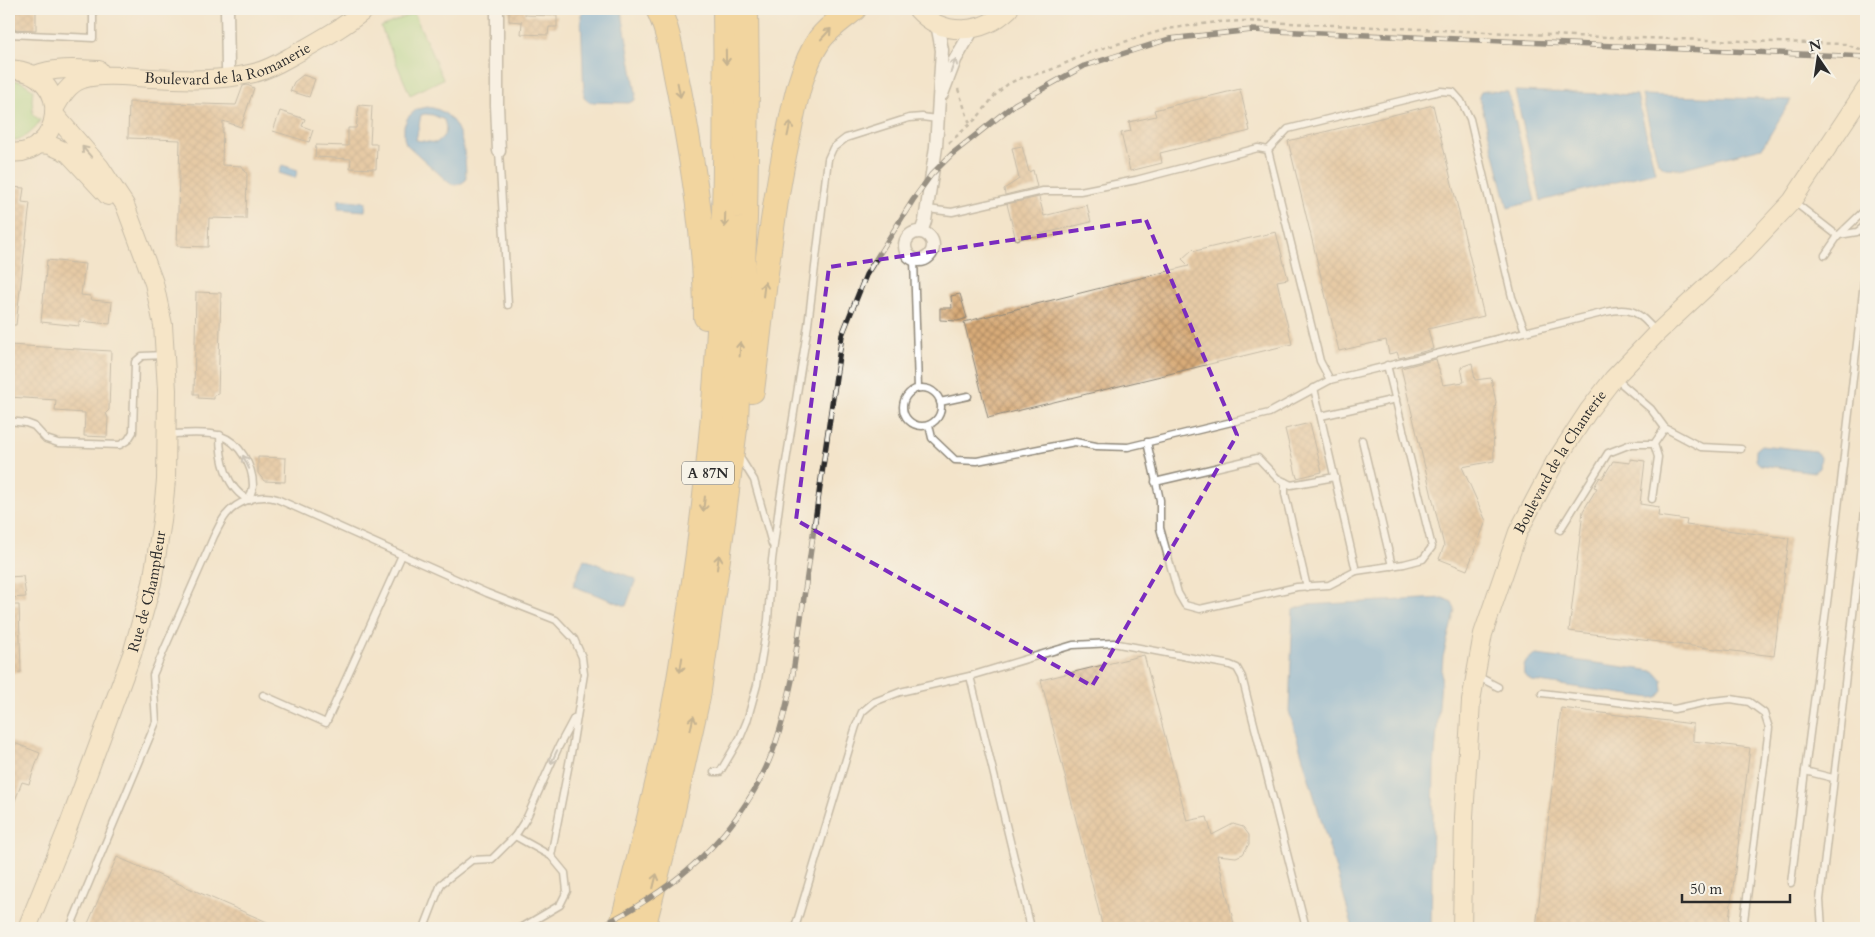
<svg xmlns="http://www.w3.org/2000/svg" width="1875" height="937" font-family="Cardo,serif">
	<defs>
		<pattern id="building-cross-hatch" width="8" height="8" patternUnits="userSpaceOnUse" patternTransform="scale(1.25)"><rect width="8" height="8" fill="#d8ab78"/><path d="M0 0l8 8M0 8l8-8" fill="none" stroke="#af8b63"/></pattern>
	</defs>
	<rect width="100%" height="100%" fill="#f7f3e8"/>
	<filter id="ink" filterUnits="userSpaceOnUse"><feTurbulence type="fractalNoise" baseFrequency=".02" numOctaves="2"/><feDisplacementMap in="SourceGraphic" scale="10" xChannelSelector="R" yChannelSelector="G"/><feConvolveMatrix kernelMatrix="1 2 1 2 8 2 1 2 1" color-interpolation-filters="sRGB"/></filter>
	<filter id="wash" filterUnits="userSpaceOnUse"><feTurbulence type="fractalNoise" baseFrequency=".0096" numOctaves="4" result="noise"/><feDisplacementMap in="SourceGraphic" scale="20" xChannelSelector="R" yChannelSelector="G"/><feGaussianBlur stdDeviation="1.12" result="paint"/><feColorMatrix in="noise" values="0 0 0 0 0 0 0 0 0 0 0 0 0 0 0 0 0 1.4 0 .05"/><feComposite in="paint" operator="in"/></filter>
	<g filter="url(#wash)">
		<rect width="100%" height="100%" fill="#f3e4ca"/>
		<g fill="#a4d888" stroke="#68825a">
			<path d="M 414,13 L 443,79 L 410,95 L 381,27 Z"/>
			<path d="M 9,80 L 20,81 L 33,89 L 32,99 L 33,115 L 40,120 C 33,133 24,140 9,141 Z"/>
		</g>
		<g fill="#66a7da" stroke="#486982" fill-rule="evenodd">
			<path d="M 586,9 L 616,9 L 622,13 L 636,93 L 635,100 L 629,103 L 589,102 L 584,98 L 581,14 Z"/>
			<path d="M 1486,91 L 1508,92 L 1535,201 L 1508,208 L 1479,96 L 1481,92 Z"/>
			<path d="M 1515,91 L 1637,95 L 1655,172 L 1541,201 Z"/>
			<path d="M 1642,95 L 1791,100 L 1762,148 L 1679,169 L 1665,168 L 1658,163 Z"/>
			<path d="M 427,107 C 462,110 466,152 466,180 C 460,185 454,187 448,182 L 406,144 L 404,138 L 404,126 L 408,117 L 417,109 ZM 425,114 L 433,115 L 444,120 C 448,132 445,136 436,143 L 416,140 L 421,115 Z"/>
			<path d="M 282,165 L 298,170 L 295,178 L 279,173 Z"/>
			<path d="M 339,199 L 366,202 L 365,211 L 338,209 Z"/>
			<path d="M 1761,445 L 1815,451 L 1820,457 L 1819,468 L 1814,472 L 1761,465 C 1754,462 1756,456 1756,449 Z"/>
			<path d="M 584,559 L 636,579 L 626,606 L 573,586 Z"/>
			<path d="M 1443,598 L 1452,602 L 1455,610 L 1443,657 L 1434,767 L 1431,928 L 1353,928 L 1289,711 L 1293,610 L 1306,605 Z"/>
			<path d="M 1537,655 L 1654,671 L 1662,680 L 1663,691 L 1658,697 L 1651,698 L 1532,681 L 1524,675 C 1522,665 1527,657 1537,655 Z"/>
		</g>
		<g id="blocks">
			<g fill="url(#building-cross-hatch)">
				<path d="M 9,9 L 36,9 L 36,30 L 9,29 Z"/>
				<path d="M 509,9 L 525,9 L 525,15 L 557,16 L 557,27 L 549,27 L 548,35 L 521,34 L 522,22 L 509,21 Z"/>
				<path d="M 303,75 L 315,79 L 309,97 L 290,91 L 294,82 Z"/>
				<path d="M 247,85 L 254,88 L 241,127 L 223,121 L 222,165 L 242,166 L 247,174 L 246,219 L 209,218 L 208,247 L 177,246 L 180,140 L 128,138 L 129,102 L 236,105 L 243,86 Z"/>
				<path d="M 1240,89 L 1250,131 L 1160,153 L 1162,163 L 1130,171 L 1121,133 L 1131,131 L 1129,122 L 1156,116 L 1154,110 Z"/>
				<path d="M 359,105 L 372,106 L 370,144 L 377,144 L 376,169 L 350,168 L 351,159 L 315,157 L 316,145 L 348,146 L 348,128 L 356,128 Z"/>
				<path d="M 1433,105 L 1484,316 L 1428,329 L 1433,349 L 1399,358 L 1397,352 L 1389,354 L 1386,340 L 1339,351 L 1288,141 Z"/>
				<path d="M 280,111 L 305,119 L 302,126 L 313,130 L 309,142 L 273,131 Z"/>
				<path d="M 1022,146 L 1029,172 L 1033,170 L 1037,187 L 1005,195 L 1004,189 L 1019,179 L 1012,148 Z"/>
				<path d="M 9,187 L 24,188 L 22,202 L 30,203 L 16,325 L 9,325 Z"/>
				<path d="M 1039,197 L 1044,216 L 1087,205 L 1091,222 L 1016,240 L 1007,204 Z"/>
				<path d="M 1276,232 L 1288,279 L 1277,281 L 1292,344 L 988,418 L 964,322 L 1189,266 L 1182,259 L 1193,249 L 1195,251 Z"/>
				<path d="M 47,260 L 85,264 L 81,295 L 90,296 L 92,300 L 112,302 L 110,324 L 79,321 L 79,326 L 41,322 Z"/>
				<path d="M 196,292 L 221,293 L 218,394 L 214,395 L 214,399 L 198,398 L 199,394 L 194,394 Z"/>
				<path d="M 960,294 L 967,318 L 958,321 L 940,320 L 940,308 L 952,308 L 951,296 Z"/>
				<path d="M 9,345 L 111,351 L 109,410 L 106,413 L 108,418 L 107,437 L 84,436 L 85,413 L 55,411 L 56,400 L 9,397 Z"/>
				<path d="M 1436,359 L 1443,385 L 1464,382 L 1461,367 L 1472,363 L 1475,380 L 1491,378 L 1496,402 L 1493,423 L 1494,461 L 1462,467 L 1486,521 L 1467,570 L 1439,559 L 1444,546 L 1401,368 Z"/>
				<path d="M 1310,423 L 1322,472 L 1297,478 L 1285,429 Z"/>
				<path d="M 258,457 L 286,458 L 285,482 L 264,481 L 258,473 Z"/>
				<path d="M 1630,459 L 1645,461 L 1640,504 L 1659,507 L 1658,516 L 1687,520 L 1686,525 L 1789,538 L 1774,656 L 1569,631 L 1583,511 L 1597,488 L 1594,487 L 1600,477 L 1602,479 L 1613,461 L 1630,463 Z"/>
				<path d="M 23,576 L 26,597 L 9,598 L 9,577 Z"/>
				<path d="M 9,605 L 19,605 L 21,672 L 9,673 Z"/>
				<path d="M 1144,655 L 1187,821 L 1207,817 L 1212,835 L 1233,824 L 1243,827 L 1249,835 L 1249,844 L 1243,854 L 1236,857 L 1217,855 L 1235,928 L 1103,928 L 1041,680 Z"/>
				<path d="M 1561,708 L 1693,724 L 1693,741 L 1750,748 L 1728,928 L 1536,928 Z"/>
				<path d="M 9,741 L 40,753 L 29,784 L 22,782 L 10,814 Z"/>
				<path d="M 117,857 L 281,928 L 86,928 Z"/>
			</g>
		</g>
	</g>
	<g filter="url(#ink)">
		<use href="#blocks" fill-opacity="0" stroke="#8f887a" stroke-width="1"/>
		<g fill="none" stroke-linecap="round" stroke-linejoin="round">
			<defs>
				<g id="lane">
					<path d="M 9,34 L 93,38 L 93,9"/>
					<path d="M 1268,150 L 1288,129 L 1440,91 L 1453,92 L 1461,101 L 1470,119 L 1512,297 L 1525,331"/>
					<path d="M 499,151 L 508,305"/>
					<path d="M 1793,201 L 1838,236 L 1825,255"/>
					<path d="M 927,209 L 952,212 L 1043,191 L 1080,191 L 1136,180 L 1258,148 L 1268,150 L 1320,361 L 1330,380"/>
					<path d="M 1839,235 L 1857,232 L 1866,225"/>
					<path d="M 1838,236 L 1866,209"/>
					<path d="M 914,259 L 918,388"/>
					<path d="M 1314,388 L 1356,571 L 1404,564 L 1423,559 L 1432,547 L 1387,365"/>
					<circle cx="922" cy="407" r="19"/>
					<path d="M 940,402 L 968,396"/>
					<path d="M 1321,416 L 1396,399"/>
					<path d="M 9,421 L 26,423 L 34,426 L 46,439 L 58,443 L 120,445 L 128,440 L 133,432 L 135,362 L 142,356 L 164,355"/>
					<path d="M 929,425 L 932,438 L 955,460 L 977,461 L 1075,442 L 1096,446 L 1128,447 L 1269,413 L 1330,380 L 1606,312 C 1632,306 1640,313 1656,332"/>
					<path d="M 1665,428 L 1701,447 L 1741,449"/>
					<path d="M 167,434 C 180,434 209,431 221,436 C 239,442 253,466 253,485 C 253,490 250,495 249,500"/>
					<path d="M 220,435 C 220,458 226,489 249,500"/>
					<path d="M 1362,440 L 1392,566"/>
					<path d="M 1147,442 L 1160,500 L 1160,528 L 1178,593 L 1185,605 L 1200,609 L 1297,587 L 1329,585 L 1356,571"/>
					<path d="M 739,456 L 754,480 L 772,544"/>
					<path d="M 1155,482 L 1258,458 L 1277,478 L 1291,485 L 1335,477"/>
					<path d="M 1285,482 L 1285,494 L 1307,587"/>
					<path d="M 1652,499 L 1658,457 L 1654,444"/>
					<path d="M 1560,530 L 1608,453 L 1631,444 L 1654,444 L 1665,428 L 1651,409 L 1615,378"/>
					<path d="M 970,676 L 1031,928"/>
					<path d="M 1477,676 L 1498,687"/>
					<path d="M 1542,693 L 1674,709 L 1712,701 L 1731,699 L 1749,702 L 1764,713 L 1769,728 L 1743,928"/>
					<path d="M 263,695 L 326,723 L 402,555"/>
					<path d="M 714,772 L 720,772 L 740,738 L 747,721 L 757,685 L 768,620 L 772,560 L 780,499 L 808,325 L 828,159 L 833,148 L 846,138 L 909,118 L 922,117 L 937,119"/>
					<path d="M 1833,778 L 1805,771 L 1828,595 L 1866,265"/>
					<path d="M 515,836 L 551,856 L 565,873 L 567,891 L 560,905 L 521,928"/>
					<path d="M 1791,883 L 1805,771"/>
					<path d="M 70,928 L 156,722 L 153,675 L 214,536 C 218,529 221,521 226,515 C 237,501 260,493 277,499 L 487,593 L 556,620 L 574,639 L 582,657 L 584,674 L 572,748 L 551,856"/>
					<path d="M 424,928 L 441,884 L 472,860 L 492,859 L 515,836 L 527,817 L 559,746 L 574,718"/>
					<path d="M 795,928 L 856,726 L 862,712 L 874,702 L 900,692 L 970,676 L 1073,645 L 1113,643 L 1230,665 L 1237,668 L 1242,677 L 1306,928"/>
					<path d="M 1822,928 L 1820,900 L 1866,502"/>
				</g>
				<g id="street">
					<path d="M 227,9 L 228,68"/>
					<path d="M 497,9 L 497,105 L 499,151"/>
					<path d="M 942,94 L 955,60 L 973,29"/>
					<path d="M 921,232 L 925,221 L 936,147 L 942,50 L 937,24"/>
					<circle cx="919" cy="246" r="14"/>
				</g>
				<g id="secondary">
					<path d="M 917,9 C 943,38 983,34 1009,9"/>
					<path d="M 9,69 C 78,73 60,160 9,152"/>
					<path d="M 35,75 C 55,67 78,69 99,70"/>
					<path id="s1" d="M 55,108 C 61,97 69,83 83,79 C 102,73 132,77 152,78 C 186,80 221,81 254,73 C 271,69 284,60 299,52 C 322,39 345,26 366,9"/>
					<path d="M 38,144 L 50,145 L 68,153 L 108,196"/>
					<path id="s2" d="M 27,928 L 68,827 L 132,654 L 152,583 L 162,521 L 166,480 L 167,390 L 163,325 L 154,283 L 125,205 L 100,167 L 54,114"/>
					<path id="s3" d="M 1462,928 L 1464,817 L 1471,701 L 1483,634 L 1518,532 L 1555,462 L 1589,410 L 1613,379 L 1657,333 L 1744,252 L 1792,201 L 1866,89"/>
				</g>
				<g id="highway">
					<path d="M 658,9 C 670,33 673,63 679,90 C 693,165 706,241 706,317"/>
					<path d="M 752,391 C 763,304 770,217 789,132 C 795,101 802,65 820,39 C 829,27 843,18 854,9"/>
					<path d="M 621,928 C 641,853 660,778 675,701 C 681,671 685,640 690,609 C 721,410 728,210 725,9"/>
					<path d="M 643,928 L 670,823 L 698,697 L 719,552 L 736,421 L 745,218 L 747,89 L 746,9"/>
				</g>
			</defs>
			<use href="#lane" stroke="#8f887a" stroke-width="9"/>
			<use href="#street" stroke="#8f887a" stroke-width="15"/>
			<use href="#secondary" stroke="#8f887a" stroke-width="20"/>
			<use href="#highway" stroke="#8f887a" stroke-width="26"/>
			<g stroke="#8f887a" stroke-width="2.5" stroke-dasharray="4 4" stroke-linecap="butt">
				<path d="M 958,89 L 970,124"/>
				<path d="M 949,143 L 977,118 L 996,94 L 1008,84 L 1018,79 L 1048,71 L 1091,52 L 1167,29 L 1217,22 L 1245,21 L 1573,36 L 1845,44 L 1866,51"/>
			</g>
			<use href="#lane" stroke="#fff" stroke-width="6"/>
			<use href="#street" stroke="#fff" stroke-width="12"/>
			<use href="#secondary" stroke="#fae7c3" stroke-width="18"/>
			<use href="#highway" stroke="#f2c36a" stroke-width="24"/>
			<defs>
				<path id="rail" d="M 597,928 C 667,893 724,849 761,778 C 777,747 785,713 792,680 L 842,335 L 866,275 L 913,200 L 931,175 L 952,154 L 1015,104 L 1084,66 L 1169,39 L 1252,30 L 1866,57"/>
			</defs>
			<use href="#rail" stroke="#2b2b2b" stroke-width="5.5"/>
			<use href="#rail" stroke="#f7f3e8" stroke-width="4" stroke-dasharray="11" stroke-linecap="butt"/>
		</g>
		<defs><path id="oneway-shaft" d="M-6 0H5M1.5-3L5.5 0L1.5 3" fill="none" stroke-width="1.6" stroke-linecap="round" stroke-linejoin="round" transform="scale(1.25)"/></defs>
		<g stroke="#8e774a">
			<use href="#oneway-shaft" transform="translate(826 34) rotate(-47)"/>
			<use href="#oneway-shaft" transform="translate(726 57) rotate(89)"/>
			<use href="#oneway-shaft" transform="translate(679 90) rotate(79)"/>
			<use href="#oneway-shaft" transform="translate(789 129) rotate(-78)"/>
			<use href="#oneway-shaft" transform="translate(725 220) rotate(92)"/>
			<use href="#oneway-shaft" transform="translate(764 289) rotate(-83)"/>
			<use href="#oneway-shaft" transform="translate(740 349) rotate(-87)"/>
			<use href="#oneway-shaft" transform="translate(704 504) rotate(97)"/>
			<use href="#oneway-shaft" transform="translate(718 562) rotate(-82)"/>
			<use href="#oneway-shaft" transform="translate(681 665) rotate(99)"/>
			<use href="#oneway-shaft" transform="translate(692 723) rotate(-78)"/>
			<use href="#oneway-shaft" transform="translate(655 881) rotate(-76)"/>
		</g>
		<g stroke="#a0a0a0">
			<use href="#oneway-shaft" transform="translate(953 66) rotate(-70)"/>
			<use href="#oneway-shaft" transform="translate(246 462) rotate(-115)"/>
			<use href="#oneway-shaft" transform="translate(554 757) rotate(115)"/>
		</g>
		<use stroke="#928977" href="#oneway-shaft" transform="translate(87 152) rotate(-131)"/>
	</g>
	<path d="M0 0H1875V937H0ZM 1146,220 L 1237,435 L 1092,686 L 796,520 L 829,267 Z" fill="#f3e4ca" fill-opacity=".55" fill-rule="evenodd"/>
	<path fill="none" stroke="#7b2cbf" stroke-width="4" stroke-dasharray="10 6" stroke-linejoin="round" d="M 1146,220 L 1237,435 L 1092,686 L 796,520 L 829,267 Z"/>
	<g text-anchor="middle" stroke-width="4.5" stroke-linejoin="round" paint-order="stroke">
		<rect fill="#f7f3e8" stroke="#686764" stroke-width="1" x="682" y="461.5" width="52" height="23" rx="4"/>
		<g font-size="14" font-weight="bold" fill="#2b2b2b">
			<text x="708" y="478">A 87N</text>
		</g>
		<g font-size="15" fill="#2b2b2b" stroke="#f7f3e8">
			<text dy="5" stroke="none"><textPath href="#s1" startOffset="189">Boulevard de la Romanerie</textPath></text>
			<text dy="5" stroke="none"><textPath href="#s3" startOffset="485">Boulevard de la Chanterie</textPath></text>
			<text dy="5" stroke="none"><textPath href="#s2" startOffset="358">Rue de Champfleur</textPath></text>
		</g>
	</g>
	<rect width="1875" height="937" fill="none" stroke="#f7f3e8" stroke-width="30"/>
	<g transform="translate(1818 58) rotate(347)" stroke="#f7f3e8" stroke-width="4" paint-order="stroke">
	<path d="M0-4L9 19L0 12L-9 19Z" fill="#2b2b2b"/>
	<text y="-8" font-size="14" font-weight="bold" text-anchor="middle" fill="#2b2b2b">N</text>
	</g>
	<path d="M1682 894v8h108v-8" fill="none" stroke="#2b2b2b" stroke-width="2.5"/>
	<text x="1690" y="894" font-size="15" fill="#2b2b2b" stroke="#f7f3e8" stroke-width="4" paint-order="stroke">50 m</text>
</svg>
